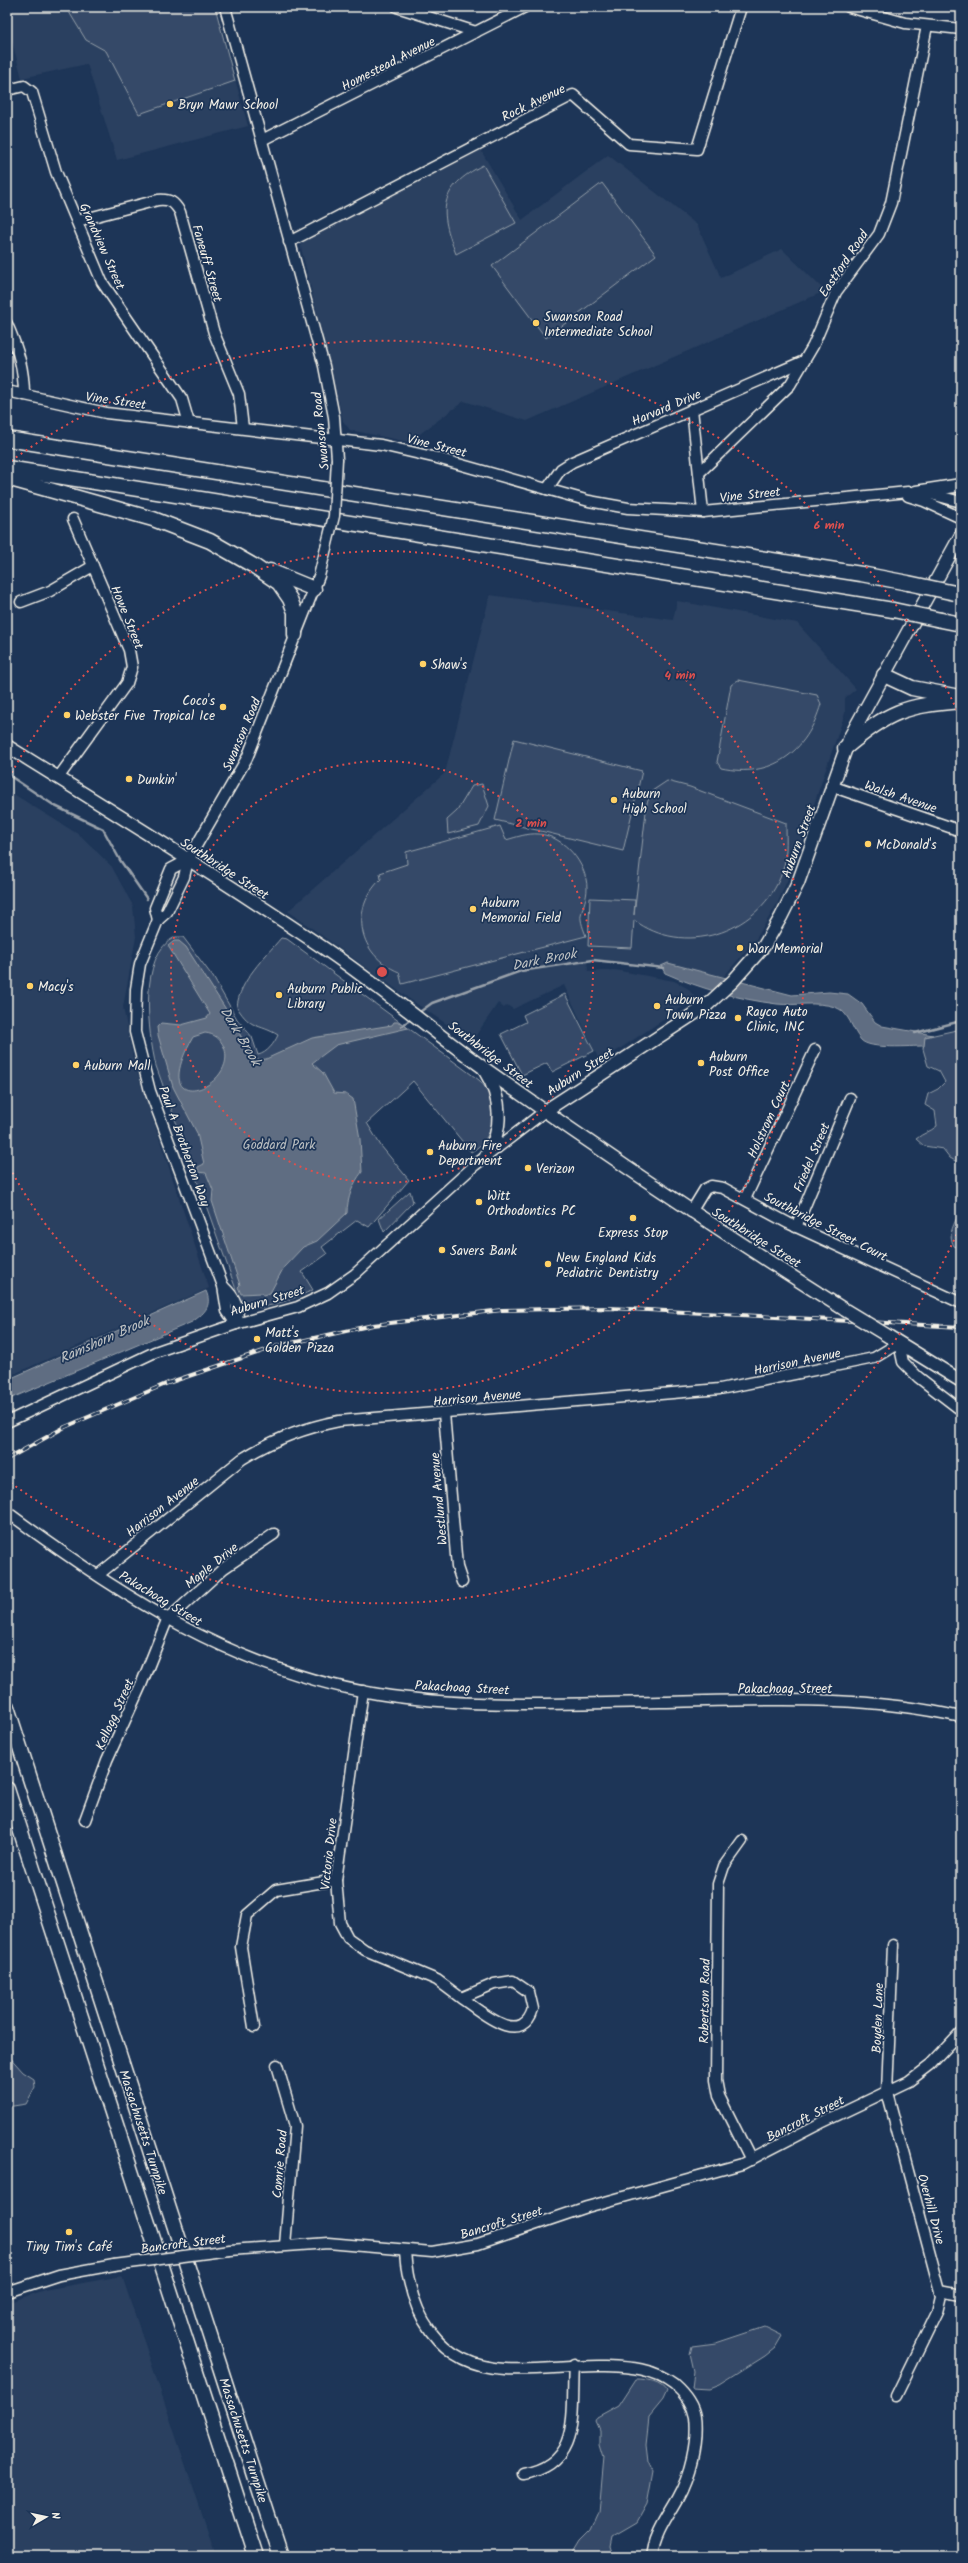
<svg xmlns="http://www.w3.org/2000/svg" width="968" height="2563" font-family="Kalam,sans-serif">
	<rect width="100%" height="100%" fill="#1d3557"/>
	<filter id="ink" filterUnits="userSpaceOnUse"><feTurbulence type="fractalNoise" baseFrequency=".025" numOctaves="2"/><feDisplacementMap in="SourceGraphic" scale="8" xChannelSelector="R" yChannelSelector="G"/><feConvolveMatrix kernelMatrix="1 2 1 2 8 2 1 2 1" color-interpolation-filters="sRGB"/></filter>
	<g filter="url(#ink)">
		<g fill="#2a4060">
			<path d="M 7,7 L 215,7 L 248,126 L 117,160 L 87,64 L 22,78 L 7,23 Z"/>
			<path d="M 480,149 L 522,220 L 608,155 L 697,225 L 721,278 L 782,249 L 825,291 L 527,421 L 464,401 L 409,442 L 350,430 L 343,421 L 300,243 Z"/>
			<path d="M 490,595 L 673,620 L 677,601 L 797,623 L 856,689 L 845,698 L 845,713 L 792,869 L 777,904 L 756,939 L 725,975 L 712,987 L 666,967 L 587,959 L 588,972 L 615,970 L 674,981 L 687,988 L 696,998 L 600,1062 L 564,985 L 513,1009 L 507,1005 L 504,1008 L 498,1003 L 472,1041 L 411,1000 L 288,911 L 445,773 Z"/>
			<path d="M 7,790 L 81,836 L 112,867 L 133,906 L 136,937 L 123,1007 L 134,1063 L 209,1288 L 7,1377 Z"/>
			<path d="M 122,2276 L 216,2556 L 7,2556 L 7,2303 L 44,2290 Z"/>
		</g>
		<g fill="#354a67" stroke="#949ea8">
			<path d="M 66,7 L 215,7 L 235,81 L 139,114 L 106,51 L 86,40 Z"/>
			<path d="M 483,165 L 516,223 L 456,254 C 439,211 438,188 483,165 Z"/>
			<path d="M 602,183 L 656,255 L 546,338 L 492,266 Z"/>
			<path d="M 738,680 L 817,695 L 821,704 C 807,752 772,779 721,768 L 717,762 L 731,685 Z"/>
			<path d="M 514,739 L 642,771 L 623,851 L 495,820 Z"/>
			<path d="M 667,781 L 690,787 L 786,823 C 786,841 788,860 780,878 C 756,934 683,957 634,920 L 632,948 L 588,946 L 590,898 L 635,900 L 634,915 L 647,803 L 652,791 Z"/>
			<path d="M 482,784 L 489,806 L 479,826 L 448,834 L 447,820 L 457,811 L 472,786 Z"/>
			<path d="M 500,826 L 506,840 C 517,837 527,833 539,834 C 564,836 587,864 587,888 C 587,898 583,906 581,915 C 580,921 584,930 586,936 L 402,984 L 399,972 C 358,955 349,910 381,879 L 380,873 L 407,864 L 406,852 Z"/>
			<path d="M 175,937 L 183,937 L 213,977 L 237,1019 L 252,1037 L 258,1055 C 267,1053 274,1044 278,1035 C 258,1023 251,1030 237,1007 C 239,981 265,957 281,938 L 287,939 L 479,1080 C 500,1100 498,1137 471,1152 L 413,1081 L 367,1123 L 381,1146 L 409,1180 L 369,1227 L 357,1220 L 322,1247 L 327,1254 L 302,1272 L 313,1290 C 298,1297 259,1313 243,1306 L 238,1295 L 156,1066 C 148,1033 138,955 175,937 Z"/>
			<path d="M 565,994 L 594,1051 L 552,1072 L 547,1063 L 522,1075 L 501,1034 L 526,1022 L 523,1015 Z"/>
			<path d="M 961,1029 L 961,1164 L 950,1158 L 943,1149 L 924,1146 L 916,1139 C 923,1133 930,1132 937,1126 L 935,1111 L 925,1105 L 928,1094 L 938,1089 L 945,1082 L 939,1071 L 928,1066 L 923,1049 L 925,1037 Z"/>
			<path d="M 410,1191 L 413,1202 L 384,1232 L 379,1219 Z"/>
			<path d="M 961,1207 L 961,1249 L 954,1246 C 946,1231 957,1222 961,1207 Z"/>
			<path d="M 7,2054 L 23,2072 L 34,2079 L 35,2087 L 26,2104 L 7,2107 Z"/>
			<path d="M 764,2327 L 782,2336 L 775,2348 L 765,2356 L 719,2385 L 709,2389 L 692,2388 L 694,2372 L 690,2354 L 692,2346 L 716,2343 Z"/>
			<path d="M 636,2379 C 647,2379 661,2381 667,2391 L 663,2400 L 649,2417 L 646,2444 L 648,2461 L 653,2471 L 647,2504 L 637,2522 L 613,2536 L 611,2546 L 614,2556 L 571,2556 L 580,2541 L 591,2530 L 599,2512 L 604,2457 L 600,2444 L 600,2432 L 595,2421 L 597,2417 L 619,2405 Z"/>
		</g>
		<g fill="#5e6d82" stroke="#9aa2ab" fill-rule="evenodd">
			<path d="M 174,941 L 179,941 L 186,947 L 229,1014 L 252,1057 L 257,1060 L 266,1059 L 312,1038 L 392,1025 L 394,1022 L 399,1022 L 408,1028 L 336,1045 L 312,1063 L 323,1073 L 334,1093 L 346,1094 L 353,1099 L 360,1139 L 362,1172 C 353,1183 347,1199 347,1213 L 317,1241 L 303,1247 L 284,1267 L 270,1293 L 263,1295 L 262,1293 L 241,1294 L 238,1287 L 240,1285 L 212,1201 L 213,1190 L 206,1173 L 198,1172 L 198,1167 L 204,1164 L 197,1133 L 173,1087 L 158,1035 L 157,1027 L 161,1023 L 181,1025 L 207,1018 L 210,1014 L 170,949 L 168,946 ZM 205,1033 C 214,1034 220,1038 224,1047 C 240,1088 144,1123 193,1037 Z"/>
			<path d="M 668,963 L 792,995 L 829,992 L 848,994 L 862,1004 L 875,1022 L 882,1026 L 933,1035 L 925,1037 L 924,1046 C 910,1046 870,1050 861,1040 C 851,1029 850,1012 835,1007 C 816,1001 796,1006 777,1004 C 738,999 701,989 665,973 L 661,966 Z"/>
			<path d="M 206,1291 C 213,1307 203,1314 192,1322 L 7,1400 L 7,1380 Z"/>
		</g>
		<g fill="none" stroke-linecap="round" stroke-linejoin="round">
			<g stroke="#9aa2ab" stroke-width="2.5">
				<path d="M 7,774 L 55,806 L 103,829 L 120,860 L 147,899"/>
				<path d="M 417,1014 L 432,1003 L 521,971 L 593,960 L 664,968"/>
				<path d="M 402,1026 L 412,1018"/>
				<path d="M 915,1033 L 961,1021"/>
			</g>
			<defs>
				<g id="minor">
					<path d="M 225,7 L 324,366 L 334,417 L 337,459"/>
					<path d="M 397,7 L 476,32"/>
					<path d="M 849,7 L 905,23 L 961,29"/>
					<path d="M 7,90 L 24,86 L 32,92 L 56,172 L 102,282 L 182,399 L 189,423"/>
					<path d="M 262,140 L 525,7"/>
					<path d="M 77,221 L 158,200 C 170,199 174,202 180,212 L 214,333 L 239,394 L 243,428"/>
					<path d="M 289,242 L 573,95 L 629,144 L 697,149 L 741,7"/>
					<path d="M 7,324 C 18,349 24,369 24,395"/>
					<path d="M 7,391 L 106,413 L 381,445 L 437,458 L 589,501 L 628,508 L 703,512 L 908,492 L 931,494 L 961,502"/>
					<path d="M 692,409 L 703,512"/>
					<path d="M 699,473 L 790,385 L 813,346 L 836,292 L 879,234 L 891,203 L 927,26"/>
					<path d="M 547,489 L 561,469 L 572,462 L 804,361"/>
					<path d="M 908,496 L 924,501 L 961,518"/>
					<path d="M 21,602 L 50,591 L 93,566"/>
					<path d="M 58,778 L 127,683 L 132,667 L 129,650 L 73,519"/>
					<path d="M 831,786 L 961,831"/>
					<path d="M 158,920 L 155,908 L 171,869 L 188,860"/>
					<path d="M 745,1199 L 815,1050"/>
					<path d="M 691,1212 L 705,1189 L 711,1186 L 723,1188 L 788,1223 L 961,1303"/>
					<path d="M 796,1227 L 850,1098"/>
					<path d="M 223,1286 C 235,1297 241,1308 236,1324"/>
					<path d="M 236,1324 L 227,1311 L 223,1286 L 150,1091 L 135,1032 L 136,989 L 140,964 L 158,920 L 167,912 L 184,877 L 188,860 L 247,758 L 319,576 L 326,548"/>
					<path d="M 444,1413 L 457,1567 L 462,1582"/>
					<path d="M 7,1422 L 155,1352 L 236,1324 L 298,1307 L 328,1293 L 355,1274 L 475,1165 L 545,1111"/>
					<path d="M 7,1512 C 120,1596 236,1671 378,1694 C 471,1709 567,1703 660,1702 C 761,1700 862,1694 961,1717"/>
					<path d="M 98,1575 L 242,1459 C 272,1440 303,1428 339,1421 L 720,1389 L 874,1358 L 899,1343 L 903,1362 L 918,1377 L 961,1410"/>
					<path d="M 363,1691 L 336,1880 L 340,1923 L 348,1938 L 365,1950 L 437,1980 L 461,1998 C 479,2010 521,2049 533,2009 L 529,1992 L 513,1981 L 494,1984 L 461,1998"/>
					<path d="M 85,1820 L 107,1760 L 141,1685 L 167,1620 L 224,1568 L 274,1534"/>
					<path d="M 742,1841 L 724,1866 L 718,1884 L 716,2080 L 719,2096 L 751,2160"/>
					<path d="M 893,1945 L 887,2092 L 941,2295 L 937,2312 L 896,2396"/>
					<path d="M 254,2027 L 241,1947 L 247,1915 L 276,1890 L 336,1880"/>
					<path d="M 277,2065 L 295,2126 L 285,2245"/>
					<path d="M 230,2250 L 328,2243 L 432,2252 L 478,2244 L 587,2207 L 742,2164 L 821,2123 L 909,2081 L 930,2065 L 961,2032"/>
					<path d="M 405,2251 C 409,2312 437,2366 505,2369 C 538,2371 572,2365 605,2366 C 630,2367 653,2368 674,2384 C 683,2392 693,2404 695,2417 C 698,2443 690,2476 677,2499 C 667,2517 654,2534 651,2556"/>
					<path d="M 940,2291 L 961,2295"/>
					<path d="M 7,2292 L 59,2275 L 114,2265"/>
					<path d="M 523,2474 C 582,2464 571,2412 574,2365"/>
				</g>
				<g id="major">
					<path d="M 916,492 L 961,485"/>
					<path d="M 7,746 C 115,813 223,880 328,951 C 385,990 438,1036 495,1076 C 609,1157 726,1235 845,1310"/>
					<path d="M 485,1071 C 502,1098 504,1130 486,1156"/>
					<path d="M 545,1111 L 706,1006 L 733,981 L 764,946 L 781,917 L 798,883 L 850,737 L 961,535"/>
					<path d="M 888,1336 L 961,1381"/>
				</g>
				<g id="highway">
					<path d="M 7,439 L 861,574 L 908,583"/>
					<path d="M 7,468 L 893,610"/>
					<path d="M 7,478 L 153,519 L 210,541 L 254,566 L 279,583 L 290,599 L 295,612 L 295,635"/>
					<path d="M 270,571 L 314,589"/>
					<path d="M 941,620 L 961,624"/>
					<path d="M 884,675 L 912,688 L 954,696"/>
					<path d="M 845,748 C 890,711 903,706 961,701"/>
					<path d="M 7,1707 L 281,2556"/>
					<path d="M 7,1789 L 256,2556"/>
				</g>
			</defs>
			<use href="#minor" stroke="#f4f1e8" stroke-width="13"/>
			<use href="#major" stroke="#f4f1e8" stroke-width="15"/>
			<use href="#highway" stroke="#f4f1e8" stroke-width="17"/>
			<use href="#minor" stroke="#1d3557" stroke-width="10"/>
			<use href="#major" stroke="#1d3557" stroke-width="12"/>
			<use href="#highway" stroke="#1d3557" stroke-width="14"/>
			<defs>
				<path id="rail" d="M 7,1459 L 65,1427 L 168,1383 L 278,1346 L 373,1325 L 502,1310 L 610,1308 L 961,1327"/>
			</defs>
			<use href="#rail" stroke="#f4f1e8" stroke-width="4"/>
			<use href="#rail" stroke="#1d3557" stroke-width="2.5" stroke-dasharray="8" stroke-linecap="butt"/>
			<defs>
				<g id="minor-bridge">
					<path d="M 326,548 L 334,516 L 337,459"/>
					<path d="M 114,2265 L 230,2250"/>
				</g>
				<path id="major-bridge" d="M 845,1310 L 888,1336"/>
				<g id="highway-bridge">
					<path d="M 908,583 L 955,593"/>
					<path d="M 893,610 L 941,620"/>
				</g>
			</defs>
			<use href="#minor-bridge" stroke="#f4f1e8" stroke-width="13" stroke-linecap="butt"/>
			<use href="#major-bridge" stroke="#f4f1e8" stroke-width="15" stroke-linecap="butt"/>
			<use href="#highway-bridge" stroke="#f4f1e8" stroke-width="17" stroke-linecap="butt"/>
			<use href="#minor-bridge" stroke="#1d3557" stroke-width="10"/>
			<use href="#major-bridge" stroke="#1d3557" stroke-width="12"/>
			<use href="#highway-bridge" stroke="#1d3557" stroke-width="14"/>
		</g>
	</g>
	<g fill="none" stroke="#dc504e" stroke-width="2" stroke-dasharray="2 4">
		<circle cx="382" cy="972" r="211"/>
		<path d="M9 778A421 421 0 1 1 9 1166"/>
		<path d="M959 1229A632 632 0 0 1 11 1483M11 461A632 632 0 0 1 959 715"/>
	</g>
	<g fill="#ffd166" stroke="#1d3557" stroke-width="1.5">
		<circle cx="170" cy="104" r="4"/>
		<circle cx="536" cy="323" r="4"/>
		<circle cx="423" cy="664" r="4"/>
		<circle cx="223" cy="707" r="4"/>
		<circle cx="67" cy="715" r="4"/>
		<circle cx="129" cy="779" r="4"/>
		<circle cx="614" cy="800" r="4"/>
		<circle cx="868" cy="844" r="4"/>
		<circle cx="473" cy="909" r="4"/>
		<circle cx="740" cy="948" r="4"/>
		<circle cx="30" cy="986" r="4"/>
		<circle cx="279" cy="995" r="4"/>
		<circle cx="657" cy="1006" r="4"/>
		<circle cx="738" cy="1018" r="4"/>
		<circle cx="701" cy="1063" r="4"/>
		<circle cx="76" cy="1065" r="4"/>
		<circle cx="430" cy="1152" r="4"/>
		<circle cx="528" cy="1168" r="4"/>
		<circle cx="479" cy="1202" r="4"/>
		<circle cx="633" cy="1218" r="4"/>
		<circle cx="442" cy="1250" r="4"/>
		<circle cx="548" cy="1264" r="4"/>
		<circle cx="257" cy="1339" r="4"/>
		<circle cx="69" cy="2232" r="4"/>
	</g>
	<g text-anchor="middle" stroke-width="3.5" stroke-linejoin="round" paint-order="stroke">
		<g font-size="13" fill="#f4f1e8" stroke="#1d3557">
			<text transform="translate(388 63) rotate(-27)" y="5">Homestead Avenue</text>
			<text transform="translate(533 102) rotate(-26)" y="5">Rock Avenue</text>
			<text transform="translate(103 246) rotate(66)" y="5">Grandview Street</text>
			<text transform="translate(208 263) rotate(74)" y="5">Faneuff Street</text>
			<text transform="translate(843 263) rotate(-56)" y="5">Eastford Road</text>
			<text transform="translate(116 400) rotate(8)" y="5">Vine Street</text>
			<text transform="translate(666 407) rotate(-23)" y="5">Harvard Drive</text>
			<text transform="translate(320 431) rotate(-96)" y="5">Swanson Road</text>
			<text transform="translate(437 445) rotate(14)" y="5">Vine Street</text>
			<text transform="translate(750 494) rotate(-6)" y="5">Vine Street</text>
			<text transform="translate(128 617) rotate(68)" y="5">Howe Street</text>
			<text transform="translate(241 734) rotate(-67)" y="5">Swanson Road</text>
			<text transform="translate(901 796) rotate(19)" y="5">Walsh Avenue</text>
			<text transform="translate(798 841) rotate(-70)" y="5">Auburn Street</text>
			<text transform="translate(225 868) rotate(33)" y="5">Southbridge Street</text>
			<text transform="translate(491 1054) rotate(37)" y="5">Southbridge Street</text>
			<text transform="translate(580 1071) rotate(-33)" y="5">Auburn Street</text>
			<text transform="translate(768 1119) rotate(-65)" y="5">Holstrom Court</text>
			<text transform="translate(185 1146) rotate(70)" y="5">Paul A Brotherton Way</text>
			<text transform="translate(811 1157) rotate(-67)" y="5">Friedel Street</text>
			<text transform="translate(826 1226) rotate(27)" y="5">Southbridge Street Court</text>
			<text transform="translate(757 1237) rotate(32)" y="5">Southbridge Street</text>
			<text transform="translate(267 1300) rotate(-17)" y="5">Auburn Street</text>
			<text transform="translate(797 1361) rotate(-12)" y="5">Harrison Avenue</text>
			<text transform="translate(477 1397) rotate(-5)" y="5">Harrison Avenue</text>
			<text transform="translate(438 1499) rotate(-95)" y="5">Westlund Avenue</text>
			<text transform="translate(162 1506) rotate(-38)" y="5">Harrison Avenue</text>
			<text transform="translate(211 1565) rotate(-39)" y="5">Maple Drive</text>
			<text transform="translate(161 1598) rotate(31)" y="5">Pakachoag Street</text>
			<text transform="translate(462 1687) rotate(3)" y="5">Pakachoag Street</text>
			<text x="785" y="1693">Pakachoag Street</text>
			<text transform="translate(114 1714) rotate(-66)" y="5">Kellogg Street</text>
			<text transform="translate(328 1854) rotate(-84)" y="5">Victoria Drive</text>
			<text transform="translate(704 2001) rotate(-89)" y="5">Robertson Road</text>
			<text transform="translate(877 2018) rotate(-88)" y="5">Boyden Lane</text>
			<text transform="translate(805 2118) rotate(-27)" y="5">Bancroft Street</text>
			<text transform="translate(144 2132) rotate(72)" y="5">Massachusetts Turnpike</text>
			<text transform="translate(279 2164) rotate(-85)" y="5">Comrie Road</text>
			<text transform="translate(932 2209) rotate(75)" y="5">Overhill Drive</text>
			<text transform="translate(501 2222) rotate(-17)" y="5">Bancroft Street</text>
			<text transform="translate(183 2243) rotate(-7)" y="5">Bancroft Street</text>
			<text transform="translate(244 2440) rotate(72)" y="5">Massachusetts Turnpike</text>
		</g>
		<g font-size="13" fill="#f4f1e8" stroke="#1d3557" text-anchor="start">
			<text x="178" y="109">Bryn Mawr School</text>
			<text x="544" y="321">Swanson Road<tspan x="544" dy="15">Intermediate School</tspan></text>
			<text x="431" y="669">Shaw's</text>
			<text x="215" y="705" text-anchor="end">Coco's<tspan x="215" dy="15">Tropical Ice</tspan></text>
			<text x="75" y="720">Webster Five</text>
			<text x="137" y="784">Dunkin'</text>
			<text x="622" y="798">Auburn<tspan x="622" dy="15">High School</tspan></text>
			<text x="876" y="849">McDonald's</text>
			<text x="481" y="907">Auburn<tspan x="481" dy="15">Memorial Field</tspan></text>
			<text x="748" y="953">War Memorial</text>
			<text x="38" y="991">Macy's</text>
			<text x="287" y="993">Auburn Public<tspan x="287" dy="15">Library</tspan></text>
			<text x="665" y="1004">Auburn<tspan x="665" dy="15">Town Pizza</tspan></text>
			<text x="746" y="1016">Rayco Auto<tspan x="746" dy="15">Clinic, INC</tspan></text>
			<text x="709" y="1061">Auburn<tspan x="709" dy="15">Post Office</tspan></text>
			<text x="84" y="1070">Auburn Mall</text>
			<text x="438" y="1150">Auburn Fire<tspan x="438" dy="15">Department</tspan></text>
			<text x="536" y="1173">Verizon</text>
			<text x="487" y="1200">Witt<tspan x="487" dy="15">Orthodontics PC</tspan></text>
			<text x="633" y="1237" text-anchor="middle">Express Stop</text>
			<text x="450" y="1255">Savers Bank</text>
			<text x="556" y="1262">New England Kids<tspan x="556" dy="15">Pediatric Dentistry</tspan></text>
			<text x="265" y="1337">Matt's<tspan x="265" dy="15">Golden Pizza</tspan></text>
			<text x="69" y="2251" text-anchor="middle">Tiny Tim's Café</text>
		</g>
		<g font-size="13" fill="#bbbfc1" stroke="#1d3557">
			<text x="279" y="1149">Goddard Park</text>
		</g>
		<g font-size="14" font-style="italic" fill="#c0c3c4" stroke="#1d3557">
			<text transform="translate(544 959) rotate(-11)" y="5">Dark Brook</text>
			<text transform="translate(241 1036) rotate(59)" y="5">Dark Brook</text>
			<text transform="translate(104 1339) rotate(-24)" y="5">Ramshorn Brook</text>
		</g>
	</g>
	<circle cx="382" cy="972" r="6" fill="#dc504e" stroke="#1d3557" stroke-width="2"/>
	<g font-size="12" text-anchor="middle" font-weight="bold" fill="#dc504e" stroke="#1d3557" stroke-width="3.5" stroke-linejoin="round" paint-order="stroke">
		<text x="829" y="529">6 min</text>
		<text x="680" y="679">4 min</text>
		<text x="531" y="827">2 min</text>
	</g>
	<rect width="968" height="2563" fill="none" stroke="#1d3557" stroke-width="24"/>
	<rect x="12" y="12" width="944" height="2539" fill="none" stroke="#f4f1e8" stroke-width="1.5" filter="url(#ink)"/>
	<g transform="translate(46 2517) rotate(81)" stroke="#1d3557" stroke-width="3" paint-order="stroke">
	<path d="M0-3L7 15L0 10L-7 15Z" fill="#f4f1e8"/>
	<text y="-6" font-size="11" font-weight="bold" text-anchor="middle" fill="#f4f1e8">N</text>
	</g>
</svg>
